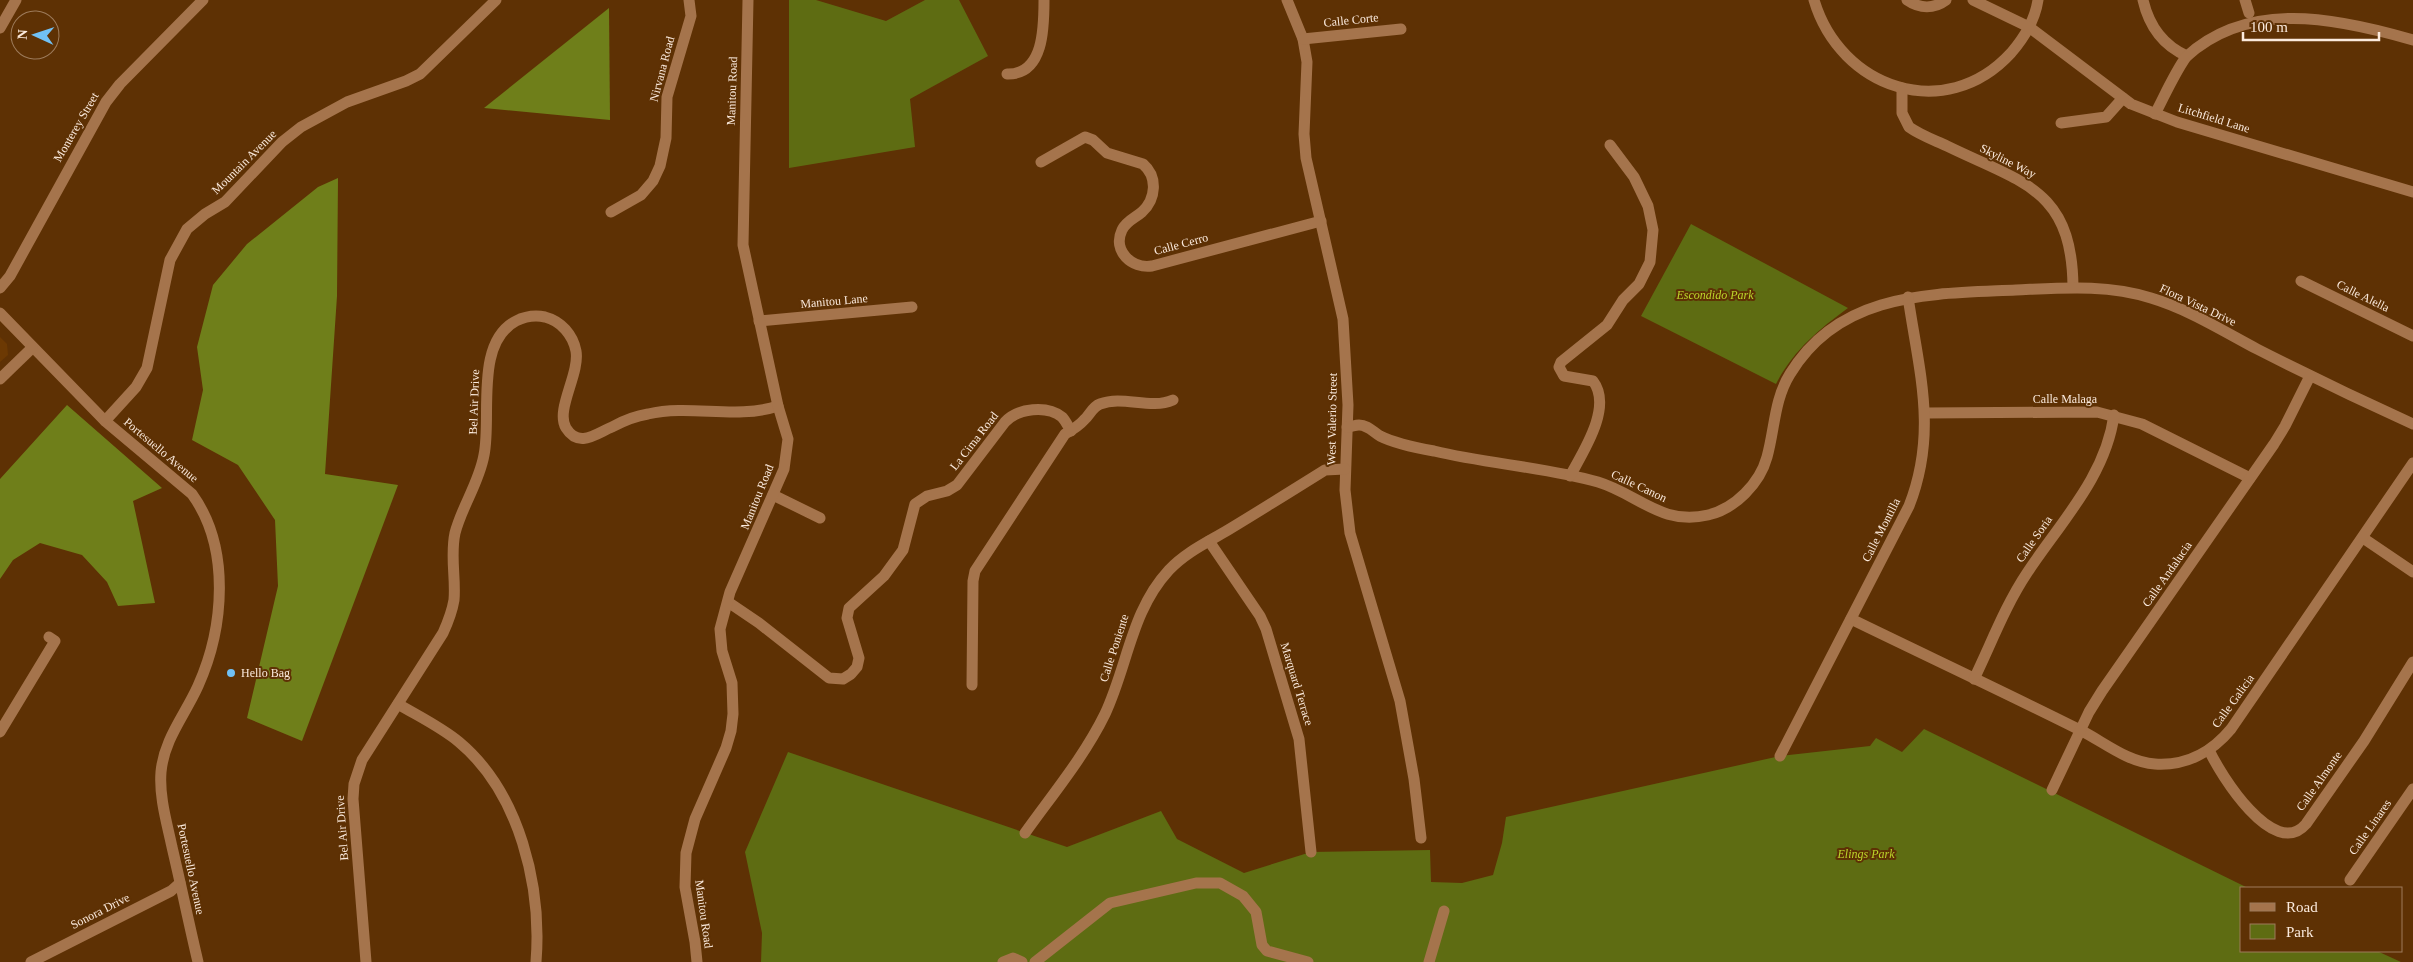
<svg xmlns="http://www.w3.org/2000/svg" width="2413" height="962" font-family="'Times New Roman',serif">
	<rect width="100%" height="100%" fill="#5e3104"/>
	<path fill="#6c3903" d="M 0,337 L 7,344 L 8,355 L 0,362 Z"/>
	<g fill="#5e6c12">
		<path d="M 789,0 L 816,0 L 886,21 L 925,0 L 959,0 L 988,56 L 910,99 L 915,147 L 789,168 Z"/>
		<path d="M 1691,224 L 1848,308 C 1818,330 1793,351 1776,384 L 1641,316 Z"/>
		<path d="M 1924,729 L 2248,888 L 2242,888 L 2242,951 L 2377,951 L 2401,962 L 761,962 L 762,933 L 745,852 L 788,752 L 1067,847 L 1161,811 L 1177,839 L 1244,873 L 1311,852 L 1430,850 L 1431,882 L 1462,883 L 1493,875 L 1502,843 L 1506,817 L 1780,756 L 1870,746 L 1876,738 L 1902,752 Z"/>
	</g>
	<g fill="#6f7f1a">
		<path d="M 609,8 L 610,120 L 484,108 Z"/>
		<path d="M 338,178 L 337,296 L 325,474 L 398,485 L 302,741 L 247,718 L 278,586 L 275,520 L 238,465 L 192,440 L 203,390 L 197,347 L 213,285 L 247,244 L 318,187 Z"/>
		<path d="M 67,405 L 162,488 L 133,501 L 155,603 L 118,606 L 107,582 L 82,555 L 40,543 L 13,560 L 0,579 L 0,479 Z"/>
	</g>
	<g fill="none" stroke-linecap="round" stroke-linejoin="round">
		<g stroke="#a5744c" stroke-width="11">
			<path d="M 1287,0 L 1303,39 L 1307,62 L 1304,134 L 1306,158 L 1343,319 L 1348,405 L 1345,490 L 1350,533 L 1400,701 L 1414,779 L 1421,838"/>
			<path d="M 1814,0 C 1840,88 1945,125 2011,53 C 2024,38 2035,20 2038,0"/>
			<path d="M 1907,0 C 1920,9 1934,9 1946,0"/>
			<path d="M 1973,0 L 2029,27 L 2131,104 L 2177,122 L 2413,192"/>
			<path d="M 2143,0 C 2149,26 2162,45 2187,56"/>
			<path d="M 2245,0 L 2249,13"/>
			<path d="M 0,28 L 16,0"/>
			<path d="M 1303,39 L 1401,29"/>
			<path d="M 1007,74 C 1044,75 1044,27 1044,0"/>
			<path d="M 1902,88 L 1902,113 L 1909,127 C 1920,135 1934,140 1947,146 C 2023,183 2072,189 2073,287"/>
			<path d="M 2155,114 C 2165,95 2174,74 2186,57 C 2248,0 2334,17 2413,40"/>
			<path d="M 2061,123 L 2106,117 L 2123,98"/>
			<path d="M 1041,162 L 1085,137 L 1093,140 L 1107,153 L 1143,164 C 1158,177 1156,199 1142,212 C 1135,218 1126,221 1122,230 C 1112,251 1132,269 1152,266 L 1321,221"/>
			<path d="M 611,212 L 641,195 L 653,181 L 660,166 L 666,138 L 667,97 L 691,16 L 689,0"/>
			<path d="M 2301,281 L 2413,336"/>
			<path d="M 0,288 L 10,276 L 106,102 L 120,84 L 203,0"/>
			<path d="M 0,313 L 105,421 L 192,494 C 231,548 224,628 198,686 C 185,715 164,739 161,772 C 159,797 167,823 172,847 C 181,885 189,924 198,962"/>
			<path d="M 759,321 L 912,307"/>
			<path d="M 0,379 L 32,348"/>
			<path d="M 1926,413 L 2097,412 L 2142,424 L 2250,478"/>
			<path d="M 105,421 L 136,387 L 147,368 L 170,260 L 187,229 L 205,214 L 225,202 L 282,142 L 301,127 L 347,102 L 406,81 L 420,74 L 496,0"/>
			<path d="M 1347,427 C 1351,427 1355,425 1359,425 C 1368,425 1373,432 1380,436 C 1396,444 1417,448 1434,451 C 1488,464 1545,467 1598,482 C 1638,494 1661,526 1708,515 C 1735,509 1760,483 1767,457 C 1775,428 1774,400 1790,374 C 1840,291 1932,294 2016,290 C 2062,288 2107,284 2151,298 C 2188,309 2223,331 2257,349 C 2308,375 2360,400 2413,424"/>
			<path d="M 1570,476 C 1583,452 1613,407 1593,381 L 1564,376 L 1559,367 L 1561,362 L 1607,325 L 1623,300 L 1639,284 L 1650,262 L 1653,230 L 1648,206 L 1634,177 L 1610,145"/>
			<path d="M 773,495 L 820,518"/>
			<path d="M 2363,538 L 2413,572"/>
			<path d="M 1209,541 L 1260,616 L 1266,629 L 1299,739 L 1311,852"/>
			<path d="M 728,602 L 759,623 L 829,678 L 843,679 L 851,674 L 857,667 L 859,658 L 847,618 L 849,608 L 884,576 L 903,550 L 915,504 L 927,496 L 947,491 L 957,485 L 1005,422 C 1018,408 1047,405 1062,417 C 1065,420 1068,426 1071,431"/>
			<path d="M 1851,619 C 1927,656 2004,692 2080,730 C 2104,742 2127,762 2155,764 C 2186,766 2212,752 2231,729 L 2413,463"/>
			<path d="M 1974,679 C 1991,644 2005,606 2027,573 C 2060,523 2106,476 2114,415"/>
			<path d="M 972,685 L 973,581 L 975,571 L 1065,434 C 1072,430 1079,426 1084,420 C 1090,415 1092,407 1100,404 C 1123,395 1150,410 1173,400"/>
			<path d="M 398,704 C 418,716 441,727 459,742 C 520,793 542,887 536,962"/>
			<path d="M 0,732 L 55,641 L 49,637"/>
			<path d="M 2209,750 C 2220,774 2274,861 2306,824 L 2364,741 L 2413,662"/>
			<path d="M 1780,756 L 1909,506 C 1938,432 1919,372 1908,297"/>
			<path d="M 2052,790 L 2089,712 L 2102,691 L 2274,444 L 2285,426 L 2310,376"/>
			<path d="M 1025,833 C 1052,795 1084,757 1105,714 C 1128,665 1131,611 1169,570 C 1186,552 1208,542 1228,530 C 1261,510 1293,490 1325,470 L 1345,469"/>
			<path d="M 2350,880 L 2413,789"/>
			<path d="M 31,962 L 171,891 L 180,883"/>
			<path d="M 366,962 L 353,799 L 354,784 L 362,760 L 443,633 C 448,622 452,612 454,600 C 456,578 450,556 455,533 C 462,506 479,483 484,455 C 492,417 474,343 516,321 C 524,317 535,315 545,317 C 561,321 573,335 576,351 C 580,374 555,410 566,428 C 579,449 597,433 612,427 C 623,421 635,416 648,414 C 692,404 735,420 778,406"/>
			<path d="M 697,962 L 695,942 L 685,887 L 686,853 L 695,819 L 726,748 L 731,731 L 733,714 L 732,683 L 722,651 L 720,629 L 730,592 L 784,469 L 788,439 L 778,406 L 743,245 L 748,0"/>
			<path d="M 1003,962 L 1013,958 L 1022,962"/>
			<path d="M 1035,962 L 1110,903 L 1196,883 L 1220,883 L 1243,896 L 1256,912 L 1262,945 L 1267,951 L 1308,962"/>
			<path d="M 1429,962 L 1444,911"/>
		</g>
	</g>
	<circle fill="#71c1f5" stroke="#5e3104" stroke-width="2" cx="231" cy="673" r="5"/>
	<g text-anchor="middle" stroke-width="4" stroke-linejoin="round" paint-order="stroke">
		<g font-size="12" fill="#fbeadd" stroke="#5e3104">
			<text transform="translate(1351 20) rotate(-6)" y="4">Calle Corte</text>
			<text transform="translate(662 69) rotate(-75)" y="4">Nirvana Road</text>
			<text transform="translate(732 91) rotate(-88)" y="4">Manitou Road</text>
			<text transform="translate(2214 118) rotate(17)" y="4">Litchfield Lane</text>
			<text transform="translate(76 127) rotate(-60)" y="4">Monterey Street</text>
			<text transform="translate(2008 161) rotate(27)" y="4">Skyline Way</text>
			<text transform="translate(244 162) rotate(-45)" y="4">Mountain Avenue</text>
			<text transform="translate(1181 244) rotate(-15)" y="4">Calle Cerro</text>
			<text transform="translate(2363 296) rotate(26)" y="4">Calle Alella</text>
			<text transform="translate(834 301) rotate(-5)" y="4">Manitou Lane</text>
			<text transform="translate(2198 305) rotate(25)" y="4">Flora Vista Drive</text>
			<text x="2065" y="403">Calle Malaga</text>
			<text transform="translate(474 402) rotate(-88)" y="4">Bel Air Drive</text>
			<text transform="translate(1332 419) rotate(-89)" y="4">West Valerio Street</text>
			<text transform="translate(974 441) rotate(-52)" y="4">La Cima Road</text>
			<text transform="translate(161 450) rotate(40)" y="4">Portesuello Avenue</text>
			<text transform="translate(1639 486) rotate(25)" y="4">Calle Canon</text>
			<text transform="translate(757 497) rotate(-68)" y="4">Manitou Road</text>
			<text transform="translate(1881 530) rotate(-63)" y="4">Calle Montilla</text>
			<text transform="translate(2034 539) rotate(-55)" y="4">Calle Soria</text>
			<text transform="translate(2167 574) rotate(-55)" y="4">Calle Andalucia</text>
			<text transform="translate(1114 648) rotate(-72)" y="4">Calle Poniente</text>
			<text transform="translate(1297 684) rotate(73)" y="4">Marquard Terrace</text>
			<text transform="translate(2233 701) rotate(-54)" y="4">Calle Galicia</text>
			<text transform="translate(2319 781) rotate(-55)" y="4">Calle Almonte</text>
			<text transform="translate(2370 827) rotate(-55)" y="4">Calle Linares</text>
			<text transform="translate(342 828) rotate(-94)" y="4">Bel Air Drive</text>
			<text transform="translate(191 869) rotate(78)" y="4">Portesuello Avenue</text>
			<text transform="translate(100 911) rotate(-27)" y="4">Sonora Drive</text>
			<text transform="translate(704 914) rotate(82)" y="4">Manitou Road</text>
		</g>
		<g font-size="12" font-style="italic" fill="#bbd62b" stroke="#5e3104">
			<text x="1715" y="299">Escondido Park</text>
			<text x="1866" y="858">Elings Park</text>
		</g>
		<g font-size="12" fill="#fbeadd" stroke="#5e3104" text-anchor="start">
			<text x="241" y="677">Hello Bag</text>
		</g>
	</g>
	<rect x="2240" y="887" width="162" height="65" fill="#5e3104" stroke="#9d7b5b"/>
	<rect x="2250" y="903" width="25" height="8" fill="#a5744c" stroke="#9d7b5b"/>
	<text x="2286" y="912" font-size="15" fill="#fbeadd">Road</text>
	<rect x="2250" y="924" width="25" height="15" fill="#5e6c12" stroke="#9d7b5b"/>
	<text x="2286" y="937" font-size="15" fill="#fbeadd">Park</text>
	<g transform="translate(35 35) rotate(273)"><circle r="24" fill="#5e3104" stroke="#9d7b5b"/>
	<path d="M0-4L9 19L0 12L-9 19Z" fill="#71c1f5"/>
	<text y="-8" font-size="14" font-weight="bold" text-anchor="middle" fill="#fbeadd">N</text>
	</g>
	<path d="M2243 32v8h136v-8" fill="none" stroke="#fbeadd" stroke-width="2.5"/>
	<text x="2250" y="32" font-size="15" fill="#fbeadd" stroke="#5e3104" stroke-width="4" paint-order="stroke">100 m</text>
</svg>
